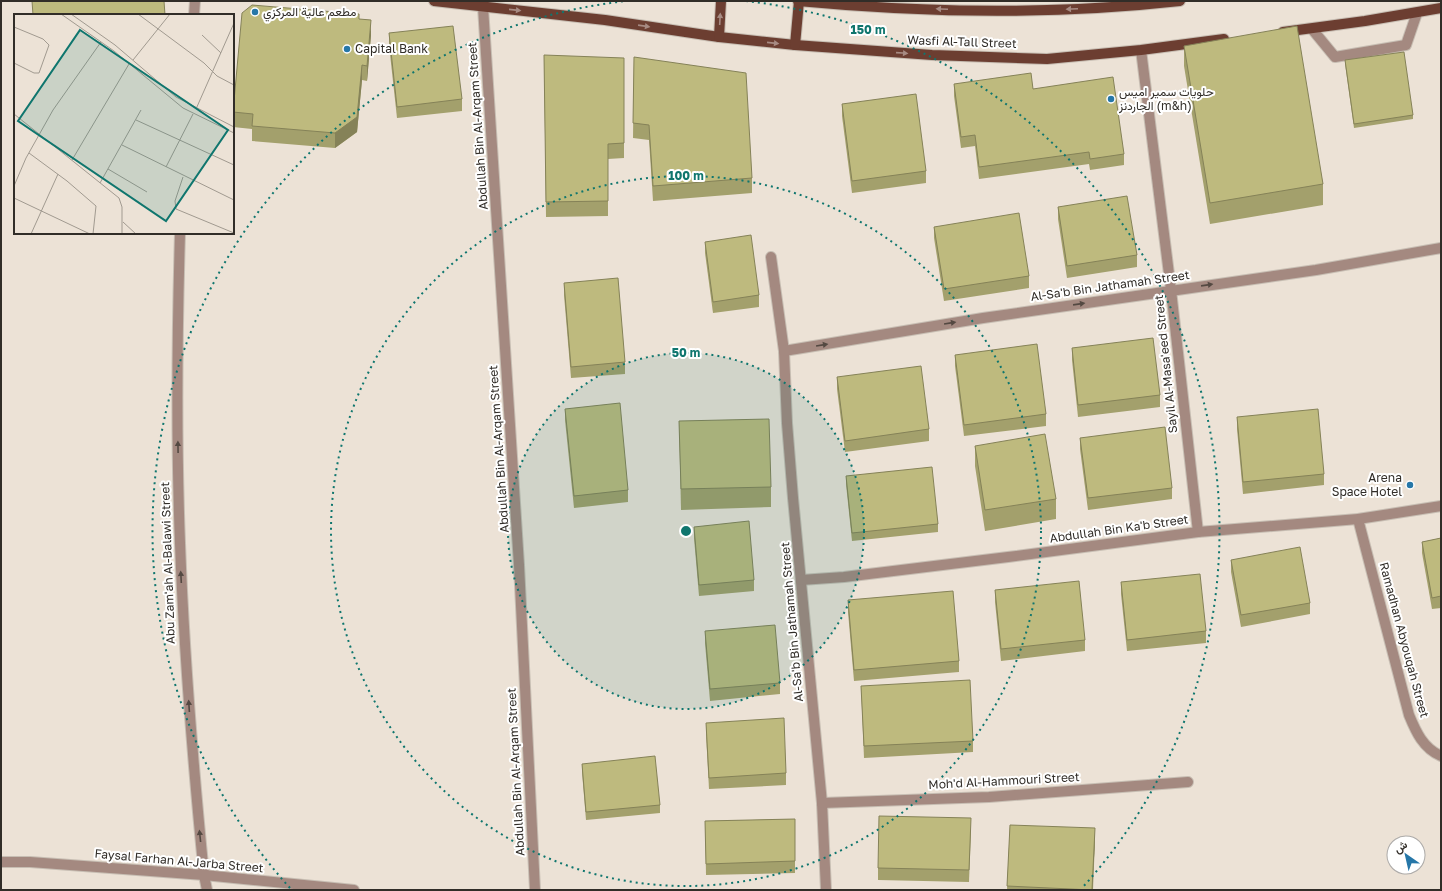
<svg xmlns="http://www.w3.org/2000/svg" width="1442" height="891" font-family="'Golos Text',Vazirmatn,sans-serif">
	<rect width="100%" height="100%" fill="#ece2d6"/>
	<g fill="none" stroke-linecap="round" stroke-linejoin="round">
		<defs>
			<g id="minor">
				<path d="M 483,7 L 519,565 L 535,890"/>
				<path d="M 194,15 L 195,1"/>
				<path d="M 1312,29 L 1335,57 L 1406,45 L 1417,13"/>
				<path d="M 1141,50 L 1171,290 L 1198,532"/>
				<path d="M 180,233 C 177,336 176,440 180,543 C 184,654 193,764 204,875 L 207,890"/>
				<path d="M 771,257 L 784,351 L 787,423 L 793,498 L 822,803 L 826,890"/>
				<path d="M 784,351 L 983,318 L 1316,270 L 1441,248"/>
				<path d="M 1358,519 L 1409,715 C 1416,732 1423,748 1441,756"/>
				<path d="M 801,580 L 844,577 L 1008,557 L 1198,532 L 1358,519 L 1441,506"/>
				<path d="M 822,803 L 989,797 L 1188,782"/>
				<path d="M 1,862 L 30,862 L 204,875 L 354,890"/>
			</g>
			<g id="major">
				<path d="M 434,1 L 605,20 L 719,37 L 795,45 L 932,55 L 1047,59 L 1141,50 L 1224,39"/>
				<path d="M 798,1 C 925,13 1054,15 1180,1"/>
				<path d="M 1283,32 L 1365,21 L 1441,8"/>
				<path d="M 719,37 L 721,1"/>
				<path d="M 795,45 L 799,1"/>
			</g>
		</defs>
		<use href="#minor" stroke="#c7beb3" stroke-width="12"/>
		<use href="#major" stroke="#c7beb3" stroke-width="12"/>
		<use href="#minor" stroke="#a48980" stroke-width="10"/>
		<use href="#major" stroke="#6c3e31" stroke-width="10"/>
	</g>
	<g fill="#a3a06c">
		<path d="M 359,19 L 371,35 L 367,81 L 362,80 L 357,132 L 335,148 L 252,141 L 252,129 L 233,127 L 233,110 Z"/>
		<path d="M 389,33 L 462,99 L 462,111 L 397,118 L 389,45 Z"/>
		<path d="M 1184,46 L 1323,184 L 1323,205 L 1210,224 L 1184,66 Z"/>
		<path d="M 544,55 L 624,143 L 624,158 L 608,159 L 608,216 L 546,217 Z"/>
		<path d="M 634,57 L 752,178 L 752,193 L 653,201 L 649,140 L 633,138 Z"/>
		<path d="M 1345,60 L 1413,115 L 1413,119 L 1354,128 L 1345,64 Z"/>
		<path d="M 954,84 L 1033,89 L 1124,154 L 1124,165 L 1090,170 L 1089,164 L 979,179 L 975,146 L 961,148 L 954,96 Z"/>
		<path d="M 842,104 L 926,171 L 926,183 L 852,193 L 842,116 Z"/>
		<path d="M 1058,207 L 1137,255 L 1137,267 L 1067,278 L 1058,219 Z"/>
		<path d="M 934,227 L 1029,276 L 1029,288 L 944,301 L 934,238 Z"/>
		<path d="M 705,242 L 759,295 L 759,307 L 713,313 L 705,253 Z"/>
		<path d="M 564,283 L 625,362 L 625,374 L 571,378 L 564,295 Z"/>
		<path d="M 1072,348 L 1160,395 L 1160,407 L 1078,417 L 1072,360 Z"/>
		<path d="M 955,355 L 1046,414 L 1046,426 L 964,436 L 955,366 Z"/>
		<path d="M 837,377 L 929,429 L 929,441 L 845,452 L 837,389 Z"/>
		<path d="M 565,409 L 628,490 L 628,502 L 574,508 L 565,420 Z"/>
		<path d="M 1237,417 L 1324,474 L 1324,485 L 1243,494 L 1237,429 Z"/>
		<path d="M 679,421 L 771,487 L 771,507 L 681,510 Z"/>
		<path d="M 1080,438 L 1172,488 L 1172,499 L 1088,510 L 1080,449 Z"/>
		<path d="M 975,446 L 1056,499 L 1056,519 L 985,531 L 975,466 Z"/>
		<path d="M 846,476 L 938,524 L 938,532 L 852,541 L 846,484 Z"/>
		<path d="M 694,527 L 754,580 L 754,591 L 699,596 L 694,538 Z"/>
		<path d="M 1441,538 L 1441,608 L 1432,609 L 1422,553 L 1422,542 Z"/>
		<path d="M 1231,560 L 1310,603 L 1310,614 L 1241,627 L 1231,572 Z"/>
		<path d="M 1121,582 L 1206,631 L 1206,643 L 1127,651 L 1121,594 Z"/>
		<path d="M 995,590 L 1085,640 L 1085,651 L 1001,661 L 995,602 Z"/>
		<path d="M 848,600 L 959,661 L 959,672 L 854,681 L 848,612 Z"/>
		<path d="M 705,631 L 780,683 L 780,694 L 710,701 L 705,643 Z"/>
		<path d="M 861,686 L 973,741 L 973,752 L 864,758 Z"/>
		<path d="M 706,723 L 786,773 L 786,785 L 709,789 L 706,734 Z"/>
		<path d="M 582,764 L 660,805 L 660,813 L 586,820 L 582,772 Z"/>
		<path d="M 795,819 L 795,873 L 706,875 L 705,821 Z"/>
		<path d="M 1010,825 L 1095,840 L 1093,890 L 1007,890 Z"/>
		<path d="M 971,830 L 969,882 L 878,880 L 878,868 Z"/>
	</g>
	<g fill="#858258">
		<path d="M 371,20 L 371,35 L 367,81 L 367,66 Z"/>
		<path d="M 362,65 L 362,80 L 357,132 L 335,148 L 335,133 Z"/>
		<path d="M 1095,828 L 1095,840 L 1092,890 Z"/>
	</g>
	<g fill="#beba7e" stroke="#858258">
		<path d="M 32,1 L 164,1 L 165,15 L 33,15 Z"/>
		<path d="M 252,5 L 359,14 L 359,19 L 371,20 L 367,66 L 362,65 L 357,117 L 335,133 L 252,126 L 253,114 L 233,112 L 242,13 Z"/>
		<path d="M 453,26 L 462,99 L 397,107 L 389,33 Z"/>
		<path d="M 1297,26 L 1323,184 L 1210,203 L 1184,46 Z"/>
		<path d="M 1404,52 L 1413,115 L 1354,124 L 1345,60 Z"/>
		<path d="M 544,55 L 624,58 L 624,143 L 608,144 L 608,201 L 546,202 Z"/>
		<path d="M 634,57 L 746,73 L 752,178 L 653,186 L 649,125 L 633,123 Z"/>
		<path d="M 1031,73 L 1033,89 L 1113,77 L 1124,154 L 1090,159 L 1089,152 L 979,167 L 975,135 L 961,137 L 954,84 Z"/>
		<path d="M 916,94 L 926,171 L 852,181 L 842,104 Z"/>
		<path d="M 1127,196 L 1137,255 L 1067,266 L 1058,207 Z"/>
		<path d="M 1019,213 L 1029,276 L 944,289 L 934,227 Z"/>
		<path d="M 751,235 L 759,295 L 713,302 L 705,242 Z"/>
		<path d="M 618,278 L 625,362 L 571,367 L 564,283 Z"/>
		<path d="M 1153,338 L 1160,395 L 1078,405 L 1072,348 Z"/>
		<path d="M 1037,344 L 1046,414 L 964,425 L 955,355 Z"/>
		<path d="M 921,366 L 929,429 L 845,441 L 837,377 Z"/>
		<path d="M 620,403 L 628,490 L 574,496 L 565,409 Z"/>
		<path d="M 1318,409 L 1324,474 L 1243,482 L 1237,417 Z"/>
		<path d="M 769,419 L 771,487 L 681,489 L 679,421 Z"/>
		<path d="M 1165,427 L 1172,488 L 1088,498 L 1080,438 Z"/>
		<path d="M 1045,434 L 1056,499 L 985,510 L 975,446 Z"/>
		<path d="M 932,467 L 938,524 L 852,533 L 846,476 Z"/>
		<path d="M 749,521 L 754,580 L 699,585 L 694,527 Z"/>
		<path d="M 1441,538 L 1441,596 L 1432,598 L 1422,542 Z"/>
		<path d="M 1300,547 L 1310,603 L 1241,615 L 1231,560 Z"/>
		<path d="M 1200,574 L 1206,631 L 1127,640 L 1121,582 Z"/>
		<path d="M 1079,581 L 1085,640 L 1001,649 L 995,590 Z"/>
		<path d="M 953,591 L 959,661 L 854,670 L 848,600 Z"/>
		<path d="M 775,625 L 780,683 L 710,689 L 705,631 Z"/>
		<path d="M 970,680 L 973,741 L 864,746 L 861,686 Z"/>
		<path d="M 784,718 L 786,773 L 709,778 L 706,723 Z"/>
		<path d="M 655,756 L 660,805 L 586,812 L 582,764 Z"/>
		<path d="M 879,816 L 971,818 L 969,870 L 878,868 Z"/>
		<path d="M 795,819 L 795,861 L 706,864 L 705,821 Z"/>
		<path d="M 1010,825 L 1095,828 L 1092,890 L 1007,886 Z"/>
	</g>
	<defs><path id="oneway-solid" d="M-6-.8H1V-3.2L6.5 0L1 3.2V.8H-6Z"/></defs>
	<g fill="#a78b83">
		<use href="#oneway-solid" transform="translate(942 9) rotate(-178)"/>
		<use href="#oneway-solid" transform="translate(1072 9) rotate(178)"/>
		<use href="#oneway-solid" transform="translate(515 10) rotate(6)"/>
		<use href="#oneway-solid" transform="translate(720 19) rotate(-87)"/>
		<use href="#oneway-solid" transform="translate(644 26) rotate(8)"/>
		<use href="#oneway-solid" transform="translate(773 43) rotate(6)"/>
		<use href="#oneway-solid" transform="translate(902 53) rotate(4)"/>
	</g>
	<g fill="#544942">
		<use href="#oneway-solid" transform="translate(1207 285) rotate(-8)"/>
		<use href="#oneway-solid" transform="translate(1079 304) rotate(-8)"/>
		<use href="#oneway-solid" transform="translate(950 323) rotate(-9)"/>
		<use href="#oneway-solid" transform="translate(822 345) rotate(-9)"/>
		<use href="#oneway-solid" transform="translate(178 447) rotate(-91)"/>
		<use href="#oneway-solid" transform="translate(181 577) rotate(-93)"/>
		<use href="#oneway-solid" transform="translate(189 706) rotate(-94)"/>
		<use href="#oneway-solid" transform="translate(200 836) rotate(-96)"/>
	</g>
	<circle cx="686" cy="531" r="178" fill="#0f766e" fill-opacity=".12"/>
	<g fill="none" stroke="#0f766e" stroke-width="2" stroke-dasharray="2 4">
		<circle cx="686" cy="531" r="178"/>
		<circle cx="686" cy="531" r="355"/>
		<path d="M290 888A533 533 0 0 1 626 1M746 1A533 533 0 0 1 1082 888"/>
	</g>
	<g fill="#2677a8" stroke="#fff" stroke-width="1.5">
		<circle cx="255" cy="12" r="4"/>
		<circle cx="347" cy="49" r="4"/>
		<circle cx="1111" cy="99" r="4"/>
		<circle cx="1410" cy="485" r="4"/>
	</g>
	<g text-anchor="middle" stroke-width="4" stroke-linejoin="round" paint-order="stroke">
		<g font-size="12" fill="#312d28" stroke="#fff" text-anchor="start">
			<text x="263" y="16">مطعم عالية المركزي</text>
			<text x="355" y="53">Capital Bank</text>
			<text x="1119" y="96">حلويات سمير اميس<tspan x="1119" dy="14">الجاردنز (m&amp;h)</tspan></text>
			<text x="1402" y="482" text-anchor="end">Arena<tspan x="1402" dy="14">Space Hotel</tspan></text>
		</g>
		<g font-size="12" fill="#312d28" stroke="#fff">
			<text transform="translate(962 42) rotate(2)" y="4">Wasfi Al-Tall Street</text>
			<text transform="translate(478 126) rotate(-94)" y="4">Abdullah Bin Al-Arqam Street</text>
			<text transform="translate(1110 286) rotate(-8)" y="4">Al-Sa'b Bin Jathamah Street</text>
			<text transform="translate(1166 364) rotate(-96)" y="4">Sayil Al-Masa'eed Street</text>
			<text transform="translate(499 449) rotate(-94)" y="4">Abdullah Bin Al-Arqam Street</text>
			<text transform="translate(1119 529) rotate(-8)" y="4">Abdullah Bin Ka'b Street</text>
			<text transform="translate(168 563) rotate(-92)" y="4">Abu Zam'ah Al-Balawi Street</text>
			<text transform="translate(792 622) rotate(-95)" y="4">Al-Sa'b Bin Jathamah Street</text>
			<text transform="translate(1404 640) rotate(75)" y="4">Ramadhan Abyouqah Street</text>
			<text transform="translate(516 772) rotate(-93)" y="4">Abdullah Bin Al-Arqam Street</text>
			<text transform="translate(1004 781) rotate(-3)" y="4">Moh'd Al-Hammouri Street</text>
			<text transform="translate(179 861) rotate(5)" y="4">Faysal Farhan Al-Jarba Street</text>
		</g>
	</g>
	<g transform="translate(14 14)">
		<rect width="220" height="220" fill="#ece2d6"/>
		<path fill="none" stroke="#a19a90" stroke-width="1" d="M 47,0 L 100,37 L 169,94 L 220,119M 57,0 L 101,31 L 162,83 L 220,113M 124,0 L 190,49 L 203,62 L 220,71M 0,13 L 29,25 L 35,31 L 25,59 L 20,59 L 0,49M 188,21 L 207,39M 119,46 L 156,0M 182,95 L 220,9M 0,100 L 105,184 L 108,193 L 108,220M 122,106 L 220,151M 108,131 L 220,186M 15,139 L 53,167 L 82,192 L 79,220M 58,146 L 115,50M 152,153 L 179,100M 94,155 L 133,178M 169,163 L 161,187 L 162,195 L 220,219M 86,169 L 127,96M 0,172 L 12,144 L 39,96 L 87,28M 0,184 L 76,220M 109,208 L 122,220M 17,220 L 44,160"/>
		<path fill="#0f766e" fill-opacity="0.15" stroke="#0f766e" stroke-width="2" d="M 66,16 L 214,116 L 152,207 L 4,107 Z"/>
		<rect width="220" height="220" fill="none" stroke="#312d28" stroke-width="2"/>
	</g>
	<circle cx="686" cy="531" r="6" fill="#0f766e" stroke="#fff" stroke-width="2"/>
	<g font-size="12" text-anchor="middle" font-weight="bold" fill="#0f766e" stroke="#fff" stroke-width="4" stroke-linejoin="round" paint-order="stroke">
		<text x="868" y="34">150 m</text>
		<text x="686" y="180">100 m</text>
		<text x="686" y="357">50 m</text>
	</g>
	<rect width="1442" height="891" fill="none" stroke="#312d28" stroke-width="4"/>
	<g transform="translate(1406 855) rotate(326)"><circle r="19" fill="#ffffff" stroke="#adaba9"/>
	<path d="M0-3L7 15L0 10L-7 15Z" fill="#2677a8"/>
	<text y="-6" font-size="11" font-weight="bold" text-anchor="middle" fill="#312d28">ش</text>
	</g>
</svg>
